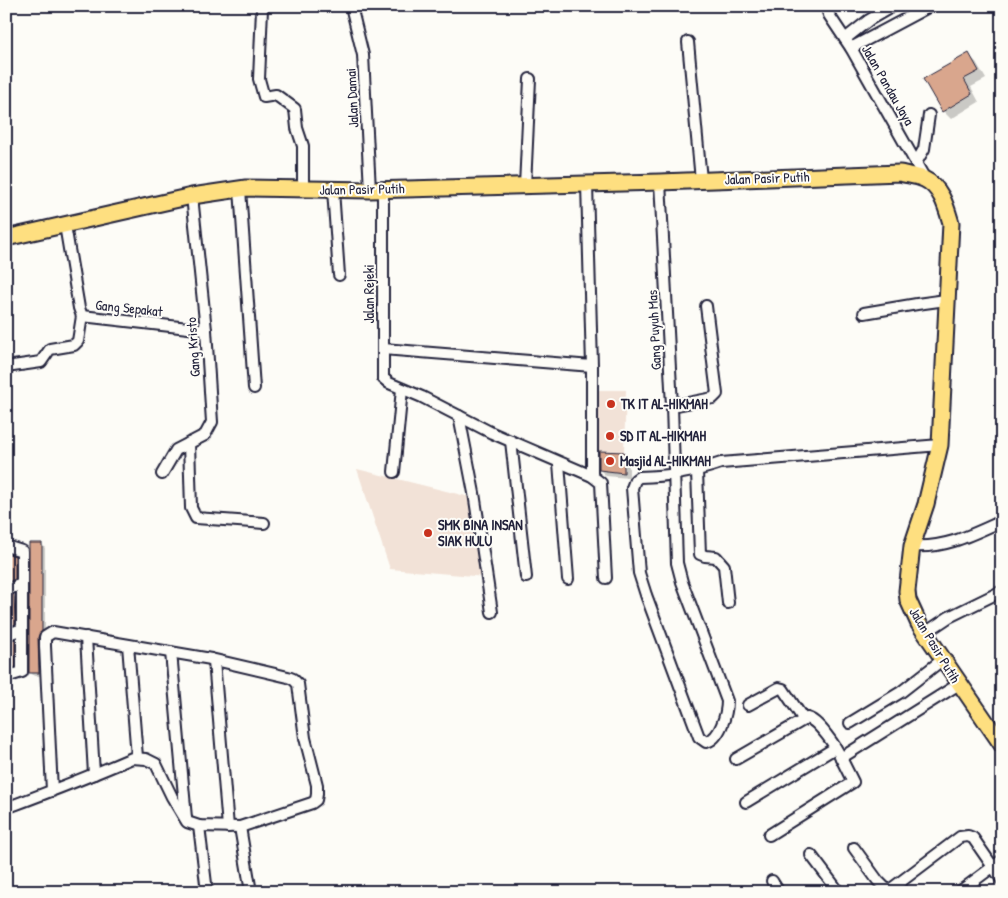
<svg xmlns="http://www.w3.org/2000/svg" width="1008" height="898" font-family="'Patrick Hand',sans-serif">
	<rect width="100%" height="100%" fill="#fdfcf7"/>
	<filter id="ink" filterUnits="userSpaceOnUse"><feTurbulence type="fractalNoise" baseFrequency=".02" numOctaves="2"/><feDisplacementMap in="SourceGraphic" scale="10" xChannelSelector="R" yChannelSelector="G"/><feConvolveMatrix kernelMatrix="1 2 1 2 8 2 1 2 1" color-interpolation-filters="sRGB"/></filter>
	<g filter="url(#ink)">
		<g fill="#f2e2d7">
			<path d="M 595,390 L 626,390 L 624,452 L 596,451 Z"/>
			<path d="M 357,469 L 470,497 L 486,577 L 390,569 Z"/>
		</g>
		<g fill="#0003">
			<path d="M 968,55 L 976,62 L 986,79 L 971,87 L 979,102 L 951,119 L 943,111 Z"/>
			<path d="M 624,453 L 629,459 L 629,478 L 606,476 L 600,470 Z"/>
			<path d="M 42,544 L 45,548 L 45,635 L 42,676 L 34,676 L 30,672 Z"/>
			<path d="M 6,554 L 14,557 L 18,561 L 18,583 L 6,588 Z"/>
			<path d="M 13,596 L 17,599 L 18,628 L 6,633 L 6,597 Z"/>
			<path d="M 15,640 L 18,644 L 18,670 L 6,675 L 6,642 Z"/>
		</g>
		<g fill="#d9a68d" stroke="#22223b">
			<path d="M 969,53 L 979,71 L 964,79 L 972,94 L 942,112 L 923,79 Z"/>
			<path d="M 599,451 L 624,452 L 624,473 L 599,470 Z"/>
			<path d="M 29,543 L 42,543 L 42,631 L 38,637 L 39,673 L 29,673 Z"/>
			<path d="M 6,553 L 15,556 L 15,579 L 6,583 Z"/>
			<path d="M 14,594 L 15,624 L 6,628 L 6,597 Z"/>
			<path d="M 15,639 L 15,667 L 6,670 L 6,642 Z"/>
		</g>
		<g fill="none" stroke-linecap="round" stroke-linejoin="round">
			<defs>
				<g id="minor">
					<path d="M 263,6 L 262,9 L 259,79 L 264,97 L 276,95 L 295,109 L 297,128 L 303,146 L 303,189"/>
					<path d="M 351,6 L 363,55 L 370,190"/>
					<path d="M 826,6 L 829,15 L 851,48 L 925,179"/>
					<path d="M 845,39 L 869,20 L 893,6"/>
					<path d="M 688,42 L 701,180"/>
					<path d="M 851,48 L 930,6"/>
					<path d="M 916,163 L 924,149 L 929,115"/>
					<path d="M 660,182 L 672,406 L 677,563 L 682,582 L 727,701 C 727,714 720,739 706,742 L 699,737 L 646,595 L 639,573 L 632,488 L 635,480 L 639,477 C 670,476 692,473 721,463 L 940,445"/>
					<path d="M 587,184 L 592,366 L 592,476"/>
					<path d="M 525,186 L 530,79"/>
					<path d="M 240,189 L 254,388"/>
					<path d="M 383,189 L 383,378 L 389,383 L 422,397 L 492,433 L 592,476 L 601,483 L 606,578"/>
					<path d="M 333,190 L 339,275"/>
					<path d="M 65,225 L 79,308 L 82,316 L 206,330"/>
					<path d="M 864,313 L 917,304 L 946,300"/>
					<path d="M 383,349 L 592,366"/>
					<path d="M 6,367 L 41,362 L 50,349 L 74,345 L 78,341 L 82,316"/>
					<path d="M 672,406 L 713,398 L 717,394 L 706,306"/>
					<path d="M 459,416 L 474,493 L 492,612"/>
					<path d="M 511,441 L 526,577"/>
					<path d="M 189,443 L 191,508 L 196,518 L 264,523"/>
					<path d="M 559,463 L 568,579"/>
					<path d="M 697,471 L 700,554 L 705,556 L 716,557 L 724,566 L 728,603"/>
					<path d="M 394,472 L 402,389"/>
					<path d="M 162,474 L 176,450 L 205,435 L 212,422 L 206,330 L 192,196"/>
					<path d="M 6,546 L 22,551 L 22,672 L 6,677"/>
					<path d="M 912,546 C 945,549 973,534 1002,521"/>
					<path d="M 6,590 L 22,584"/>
					<path d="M 925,633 L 949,617 L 1002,591"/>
					<path d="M 6,635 L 22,629"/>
					<path d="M 86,637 L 94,774"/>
					<path d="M 128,645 L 137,757"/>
					<path d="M 171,652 L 186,818"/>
					<path d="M 211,659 L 214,661 L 228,827"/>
					<path d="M 748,705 L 779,688 L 783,689 L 804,720"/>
					<path d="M 850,723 L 901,692 L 942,660"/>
					<path d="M 736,759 L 807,718 C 818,720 837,748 841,758 L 959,684"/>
					<path d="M 746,802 L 835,748"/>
					<path d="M 6,808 C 49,792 91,776 132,758 L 146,759 L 156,764 L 172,797 L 187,822 L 199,826 L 240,827 L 312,803 L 316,800 L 317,794 L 317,785 L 305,738 L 298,684 L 293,679 L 288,677 L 211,659 L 53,632 L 45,637 L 45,646 L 52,791"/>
					<path d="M 199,826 L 207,892"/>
					<path d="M 240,827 L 251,892"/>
					<path d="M 769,835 L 853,782 L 841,758"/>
					<path d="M 854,848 L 878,881 L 886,889 L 891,889 L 960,837 L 968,836 L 973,838 L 1002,880"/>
					<path d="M 811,855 L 839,892"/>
					<path d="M 772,881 L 779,892"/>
					<path d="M 959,892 L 1002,860"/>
				</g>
				<path id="highway" d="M 6,238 L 192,196 L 246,188 L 370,190 L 660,182 L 900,173 C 907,175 917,176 924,179 C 941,187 946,206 951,223 L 940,445 L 926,504 L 912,546 L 907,591 L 908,600 L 919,624 L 1002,745"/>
			</defs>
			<use href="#minor" stroke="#22223b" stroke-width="14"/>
			<use href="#highway" stroke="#22223b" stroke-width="19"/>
			<use href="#minor" stroke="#fdfcf7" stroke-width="10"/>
			<use href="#highway" stroke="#fedf80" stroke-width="15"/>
		</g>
	</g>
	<g fill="#c8321e" stroke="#fdfcf7" stroke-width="2">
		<circle cx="611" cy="404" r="5"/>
		<circle cx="610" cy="436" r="5"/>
		<circle cx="610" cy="461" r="5"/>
		<circle cx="428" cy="533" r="5"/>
	</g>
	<g text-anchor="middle" stroke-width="4" stroke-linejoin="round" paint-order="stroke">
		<g font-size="14" fill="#22223b" stroke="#fdfcf7">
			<text transform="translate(888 85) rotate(60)" y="5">Jalan Pandau Jaya</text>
			<text transform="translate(352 98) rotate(-93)" y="5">Jalan Damai</text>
			<text transform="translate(767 178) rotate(-2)" y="5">Jalan Pasir Putih</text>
			<text transform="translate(362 189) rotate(-1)" y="5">Jalan Pasir Putih</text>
			<text transform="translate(369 294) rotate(-90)" y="5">Jalan Rejeki</text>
			<text transform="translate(129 308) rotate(6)" y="5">Gang Sepakat</text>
			<text transform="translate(654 330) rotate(-93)" y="5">Gang Puyuh Mas</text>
			<text transform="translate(193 347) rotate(-94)" y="5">Gang Kristo</text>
			<text transform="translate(935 645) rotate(59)" y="5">Jalan Pasir Putih</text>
		</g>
		<g font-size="14" font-weight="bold" fill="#22223b" stroke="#fdfcf7" text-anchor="start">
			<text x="621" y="409">TK IT AL-HIKMAH</text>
			<text x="620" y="441">SD IT AL-HIKMAH</text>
			<text x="620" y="466">Masjid AL-HIKMAH</text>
			<text x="438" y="530">SMK BINA INSAN<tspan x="438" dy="16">SIAK HULU</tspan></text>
		</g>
	</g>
	<rect width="1008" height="898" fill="none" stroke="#fdfcf7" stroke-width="25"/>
	<rect x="12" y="12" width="983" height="873" fill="none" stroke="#22223b" stroke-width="2" filter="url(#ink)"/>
</svg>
